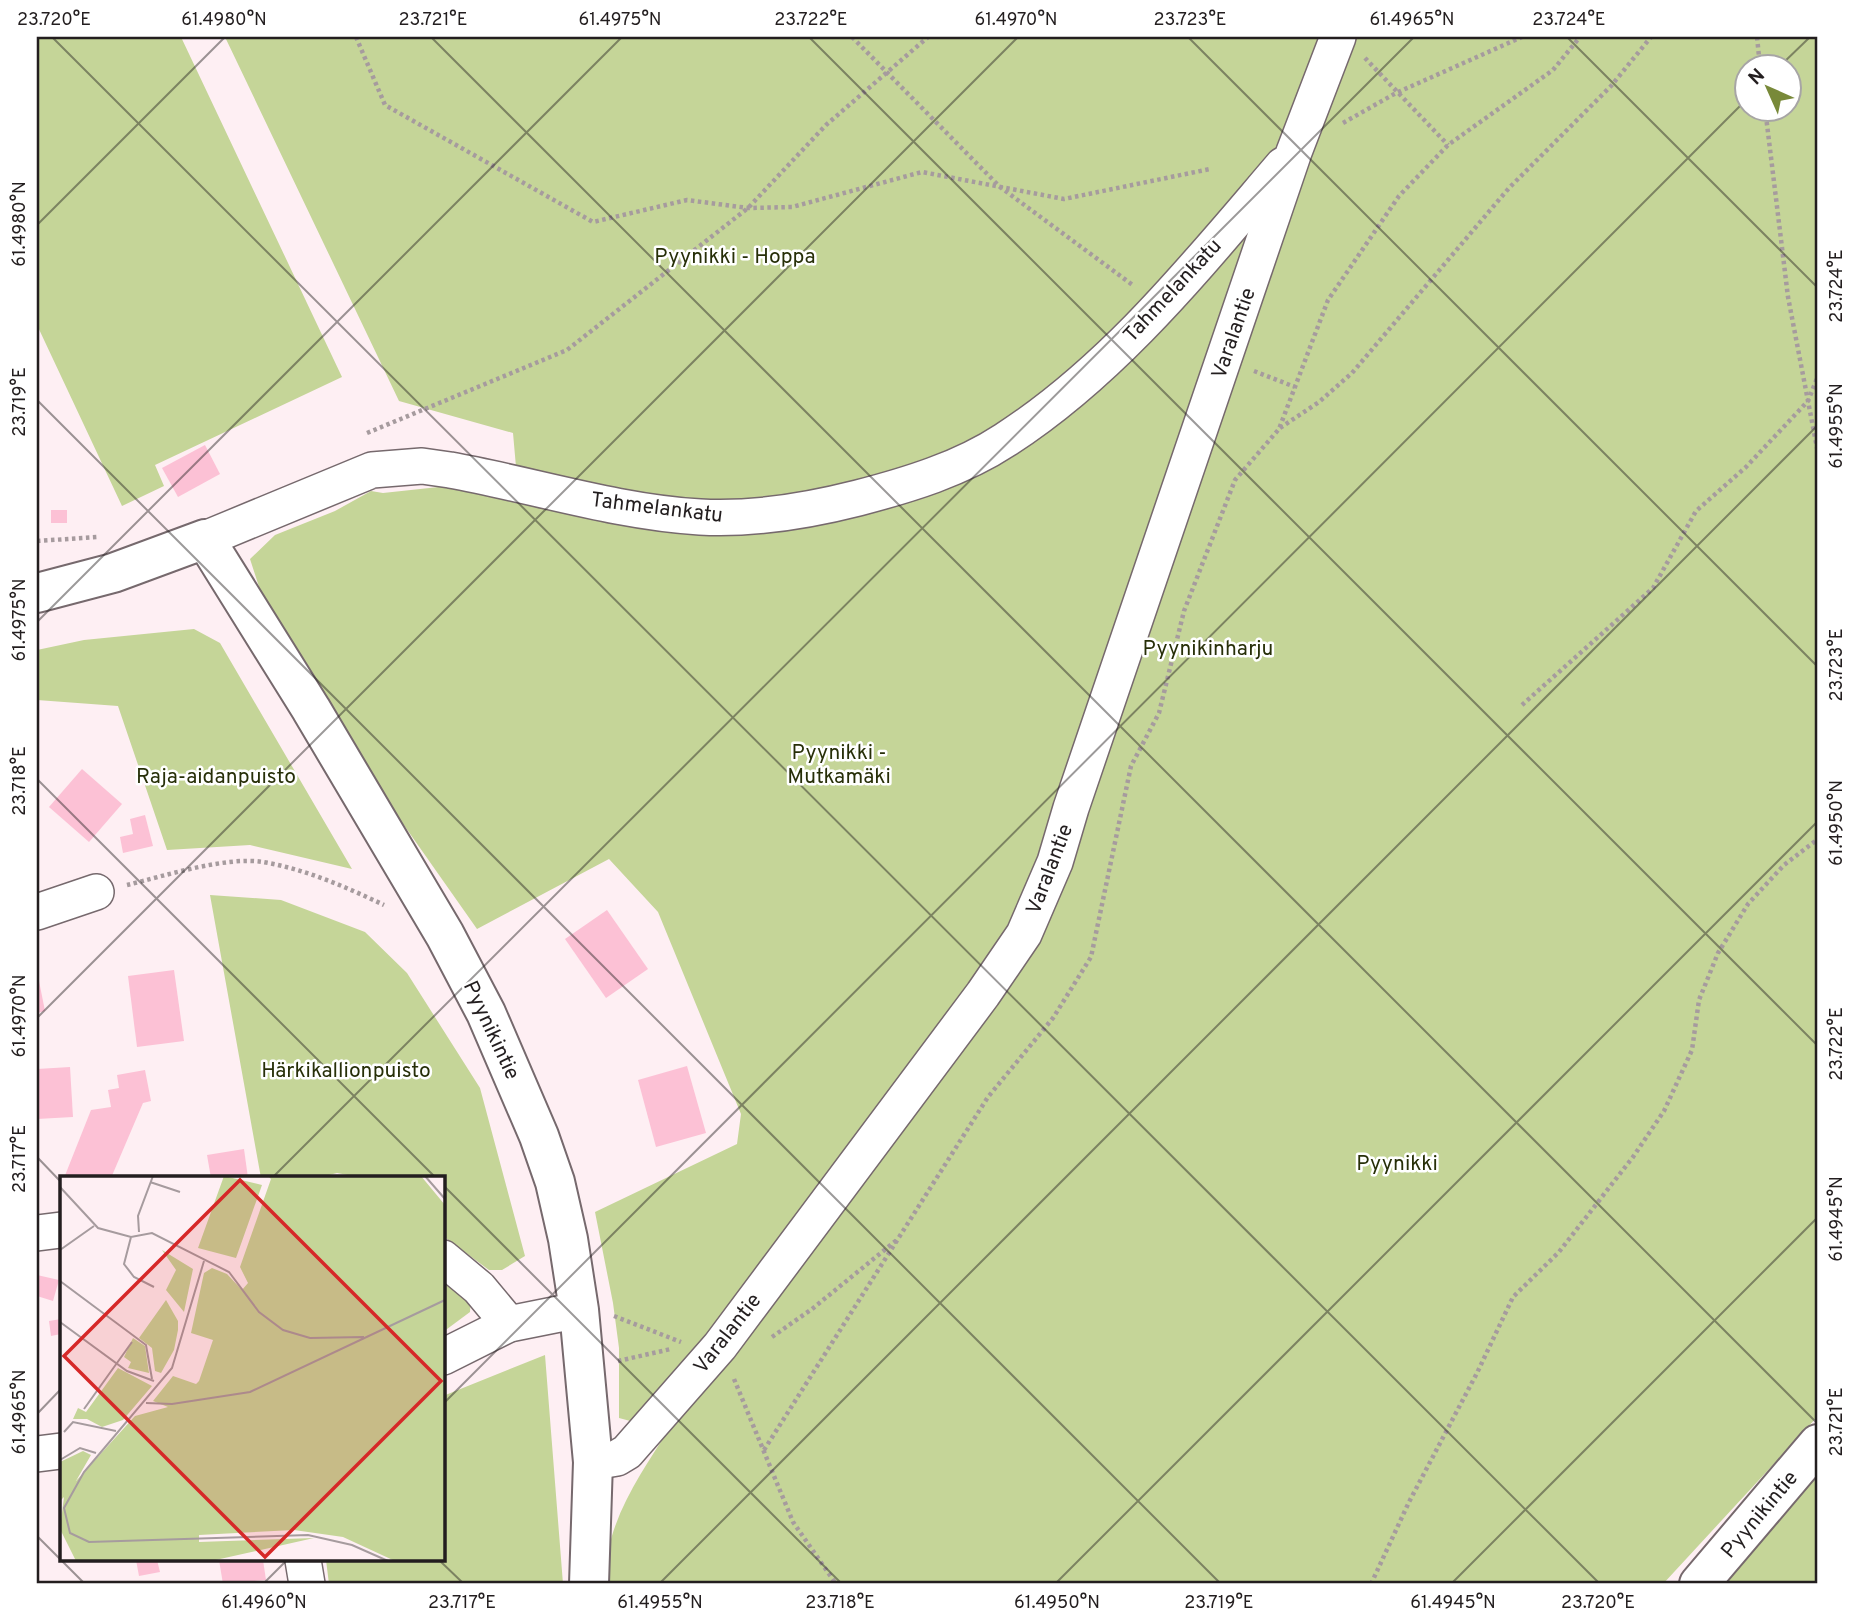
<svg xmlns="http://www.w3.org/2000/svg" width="1855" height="1621" font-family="Overpass,sans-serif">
	<rect width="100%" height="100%" fill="#feeff3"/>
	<g fill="#c5d598" fill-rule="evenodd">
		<path d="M 37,37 L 181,37 L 342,377 L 155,465 L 164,486 L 122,506 L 37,325 Z"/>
		<path d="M 225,37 L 1818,37 L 1818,1416 L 1663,1584 L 605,1584 C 604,1524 640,1475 671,1426 L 634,1422 L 619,1418 L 619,1348 L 613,1303 L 595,1212 L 737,1144 L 741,1114 L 658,912 L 609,859 L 477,929 L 375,784 L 262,596 L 250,559 L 275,535 L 335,511 L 371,491 L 383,493 L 448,486 L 519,501 L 513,433 L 399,401 ZM 1746,66 L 1788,66 L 1788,108 L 1746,108 Z"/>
		<path d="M 194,629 L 220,643 L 352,869 L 250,845 L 167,850 L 118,706 L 37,700 L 37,650 L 84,640 Z"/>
		<path d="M 210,895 L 281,900 L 365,932 L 407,973 L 480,1088 L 525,1256 L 502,1270 L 489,1270 L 443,1236 L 443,1178 L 364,1178 L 337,1173 L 317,1178 L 261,1178 Z"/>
		<path d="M 443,1271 L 471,1295 L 470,1312 L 443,1332 Z"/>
		<path d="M 545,1355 L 563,1584 L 329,1584 L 326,1560 L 443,1560 L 443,1396 Z"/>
		<path d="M 1818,1473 L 1818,1584 L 1724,1584 Z"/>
	</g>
	<g fill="#fcc1d5">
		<path d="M 205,445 L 220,474 L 178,497 L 162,468 Z"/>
		<rect x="51" y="510" width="16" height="13"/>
		<path d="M 82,769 L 122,804 L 89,842 L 49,807 Z"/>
		<path d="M 145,815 L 153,846 L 123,853 L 120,837 L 133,834 L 130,819 Z"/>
		<path d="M 607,910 L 648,969 L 606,998 L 565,939 Z"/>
		<path d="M 174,970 L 184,1041 L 137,1047 L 128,976 Z"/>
		<path d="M 38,976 L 45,1011 L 37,1013 L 37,977 Z"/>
		<path d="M 687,1066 L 706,1133 L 656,1147 L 638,1080 Z"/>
		<path d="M 70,1067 L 73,1117 L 37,1119 L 37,1069 Z"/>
		<path d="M 145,1070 L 151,1101 L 143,1103 L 111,1178 L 64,1178 L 91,1110 L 111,1107 L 108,1090 L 119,1088 L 117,1075 Z"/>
		<path d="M 244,1149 L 248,1178 L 211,1178 L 207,1155 Z"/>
		<path d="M 37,1275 L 59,1280 L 53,1301 L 37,1296 Z"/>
		<path d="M 61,1319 L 61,1334 L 51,1336 L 49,1321 Z"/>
		<path d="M 136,1560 L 157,1560 L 160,1572 L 139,1576 Z"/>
		<path d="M 219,1560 L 263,1560 L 266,1580 L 223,1584 Z"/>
	</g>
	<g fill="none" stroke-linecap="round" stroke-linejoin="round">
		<defs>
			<g id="minor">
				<path d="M 205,539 L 372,470 L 422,466 L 450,470 C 533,485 616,512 700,517 C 753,520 807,511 858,498 C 908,485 961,469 1005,440 C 1114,370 1199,263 1283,165"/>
				<path d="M 37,912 L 96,892"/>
				<path d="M 37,1233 L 61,1230"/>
				<path d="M 443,1258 L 479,1288 L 509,1324"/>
				<path d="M 443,1357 L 509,1324 L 579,1310"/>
				<path d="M 37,1454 L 61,1451"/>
				<path d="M 593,1462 L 617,1458 L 627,1452 L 720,1346 L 983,994 L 1024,934 L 1055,862 L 1071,808 L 1294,152 L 1338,37"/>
				<path d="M 303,1560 L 307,1584"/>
			</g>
			<g id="tertiary">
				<path d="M 37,593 L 113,573 L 205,539 L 311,709 L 445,935 L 486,1013 L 539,1136 L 555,1182 L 568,1239 L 579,1310 L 593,1462 L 589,1584"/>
				<path d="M 1699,1584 L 1818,1444"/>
			</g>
		</defs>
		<use href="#minor" stroke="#76696d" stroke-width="38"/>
		<use href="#tertiary" stroke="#76696d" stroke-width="42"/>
		<g stroke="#a69b9e" stroke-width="4.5" stroke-dasharray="3.5 3.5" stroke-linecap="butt">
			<path d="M 356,37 L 385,105 L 593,222 L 687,200 L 748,208 L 792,207 L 922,172 L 1064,199 L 1210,169"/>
			<path d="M 852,37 L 1000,187 L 1134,286"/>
			<path d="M 1757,37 L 1760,66"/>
			<path d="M 1365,58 L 1448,145"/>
			<path d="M 1765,108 L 1788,297 L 1818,453"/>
			<path d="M 1343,123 L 1396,93 L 1522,37"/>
			<path d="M 1254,371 L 1295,387"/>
			<path d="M 1280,428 L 1319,402 L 1352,373 L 1509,188 L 1611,86 L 1651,37"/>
			<path d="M 367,433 L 567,350 L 748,208 L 826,125 L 928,37"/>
			<path d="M 37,541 L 98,537"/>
			<path d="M 1522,705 L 1653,588 L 1696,511 L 1746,467 L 1808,401 L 1818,376"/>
			<path d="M 127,885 C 164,876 226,856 263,862 C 305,869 346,887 384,905"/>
			<path d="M 614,1316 L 681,1342"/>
			<path d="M 772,1337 L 812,1309 L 898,1239"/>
			<path d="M 618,1361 L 671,1349"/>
			<path d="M 734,1379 L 793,1522 L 836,1584"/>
			<path d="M 764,1450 L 988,1097 L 1053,1018 L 1091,957 L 1131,766 L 1159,713 L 1184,611 L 1235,480 L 1279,429 L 1328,300 L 1399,196 L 1448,145 L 1553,70 L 1580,37"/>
			<path d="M 1371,1584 L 1409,1502 L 1477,1373 L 1513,1297 L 1559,1252 L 1633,1157 L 1664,1111 L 1692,1050 L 1699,1000 L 1718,953 L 1748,904 L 1784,865 L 1818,839"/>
		</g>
		<use href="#minor" stroke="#fff" stroke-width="35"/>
		<use href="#tertiary" stroke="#fff" stroke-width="38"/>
	</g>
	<path fill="none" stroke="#231e1f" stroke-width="2" stroke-opacity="0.45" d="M 52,37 L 1600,1584M 431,37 L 1818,1424M 809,37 L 1818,1046M 1188,37 L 1818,667M 1567,37 L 1818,288M 1780,66 L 1810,37M 37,225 L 225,37M 37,400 L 1221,1584M 37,622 L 622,37M 37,779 L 436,1178M 37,1018 L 1018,37M 37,1157 L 61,1182M 272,1178 L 1414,37M 443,1185 L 842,1584M 443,1404 L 1746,100M 37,1414 L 61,1389M 37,1536 L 85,1584M 439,1560 L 464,1584M 263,1584 L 287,1560M 659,1584 L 1818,425M 1055,1584 L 1818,821M 1451,1584 L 1818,1217"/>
	<g text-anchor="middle" stroke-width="5" stroke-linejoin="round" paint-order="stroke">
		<g font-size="21" fill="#272f08" stroke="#fff">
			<text x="735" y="263">Pyynikki - Hoppa</text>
			<text x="1208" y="655">Pyynikinharju</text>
			<text x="839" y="759">Pyynikki -<tspan x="839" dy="24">Mutkamäki</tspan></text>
			<text x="216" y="783">Raja-aidanpuisto</text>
			<text x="346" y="1077">Härkikallionpuisto</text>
			<text x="1397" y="1170">Pyynikki</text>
		</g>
		<g font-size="21" fill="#231e1f" stroke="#fff">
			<text transform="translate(1172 290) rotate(-47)" y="7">Tahmelankatu</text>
			<text transform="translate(1233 333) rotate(-71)" y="7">Varalantie</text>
			<text transform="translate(657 507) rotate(7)" y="7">Tahmelankatu</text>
			<text transform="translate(1049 869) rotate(-69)" y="7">Varalantie</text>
			<text transform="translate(492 1030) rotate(65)" y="7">Pyynikintie</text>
			<text transform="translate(727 1333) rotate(-52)" y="7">Varalantie</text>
			<text transform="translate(1759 1514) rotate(-50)" y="7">Pyynikintie</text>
		</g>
	</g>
	<g transform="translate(60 1176)">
		<rect width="385" height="385" fill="#feeff3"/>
		<path d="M 164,0 L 202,9 L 176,82 L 138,72 ZM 208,0 L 361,0 L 385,29 L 385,385 L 335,385 L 283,361 L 234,354 L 139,359 L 139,366 L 254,362 L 151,385 L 16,385 L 0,353 L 4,321 L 0,325 L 0,286 L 23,275 L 31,279 L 16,305 L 75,240 L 108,231 L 93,225 L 113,200 L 136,208 L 139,205 L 153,164 L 131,157 L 144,97 L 152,92 L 167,98 L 182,114 L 188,107 L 180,91 L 211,3 ZM 102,74 L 133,93 L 124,136 L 106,114 L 116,94 ZM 106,124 L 118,145 L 118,154 L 114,174 L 101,197 L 95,195 L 92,172 L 79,162 ZM 73,162 L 85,170 L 89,197 L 68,192 L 71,186 L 64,181 ZM 58,192 L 92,210 L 63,244 L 42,251 L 27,243 L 13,243 L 18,232 L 26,236 Z" fill="#c5d598"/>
		<path fill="none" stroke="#a69b9e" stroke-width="2" d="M 365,0 L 385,23M 90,6 L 120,16M 0,11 L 38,52 L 71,61 L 92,57 L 169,96 L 199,136 L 223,154 L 250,162 L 304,161M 79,56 L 78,40 L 93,0M 71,61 L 64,88 L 74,101 L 94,111M 0,74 L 34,50M 144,85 L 112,192 L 24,296 L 4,332 L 10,357 L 29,366 L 248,359 L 292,369 L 328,385M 0,105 L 86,169 L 92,203M 0,146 L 67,195 L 94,205M 86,227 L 112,228 L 190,216 L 385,124M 24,233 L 72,166M 4,256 L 13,246 L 56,255M 0,284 L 20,272 L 36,277"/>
		<path fill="#d62828" fill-opacity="0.15" stroke="#d62828" stroke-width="3.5" d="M 180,4 L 381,205 L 205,381 L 4,180 Z"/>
		<rect width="385" height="385" fill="none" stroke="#231e1f" stroke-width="3.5"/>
	</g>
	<rect width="1855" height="1621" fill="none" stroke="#ffffff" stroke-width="77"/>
	<g transform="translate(1768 88) rotate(315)"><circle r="33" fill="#ffffff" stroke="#a7a5a5" stroke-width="2"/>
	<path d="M0-5L12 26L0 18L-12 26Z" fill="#788939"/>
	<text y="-10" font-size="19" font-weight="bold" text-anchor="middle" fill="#231e1f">N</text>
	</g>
	<rect x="38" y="38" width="1778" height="1544" fill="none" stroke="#231e1f" stroke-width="2.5"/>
	<g font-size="18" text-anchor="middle" fill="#231e1f">
		<text x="54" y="25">23.720°E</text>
		<text x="224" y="25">61.4980°N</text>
		<text x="433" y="25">23.721°E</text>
		<text x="620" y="25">61.4975°N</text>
		<text x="811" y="25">23.722°E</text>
		<text x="1016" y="25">61.4970°N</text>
		<text x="1190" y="25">23.723°E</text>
		<text x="1412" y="25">61.4965°N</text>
		<text x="1569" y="25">23.724°E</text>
		<text transform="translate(19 224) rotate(-90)" y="6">61.4980°N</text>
		<text transform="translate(1836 286) rotate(-90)" y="6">23.724°E</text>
		<text transform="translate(19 402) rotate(-90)" y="6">23.719°E</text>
		<text transform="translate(1836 426) rotate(-90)" y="6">61.4955°N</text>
		<text transform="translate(19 620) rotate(-90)" y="6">61.4975°N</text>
		<text transform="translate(1836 665) rotate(-90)" y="6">23.723°E</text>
		<text transform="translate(19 781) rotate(-90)" y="6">23.718°E</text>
		<text transform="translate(1836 823) rotate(-90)" y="6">61.4950°N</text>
		<text transform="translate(19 1016) rotate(-90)" y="6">61.4970°N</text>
		<text transform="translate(1836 1044) rotate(-90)" y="6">23.722°E</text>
		<text transform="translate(19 1159) rotate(-90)" y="6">23.717°E</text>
		<text transform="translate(1836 1219) rotate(-90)" y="6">61.4945°N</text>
		<text transform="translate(19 1412) rotate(-90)" y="6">61.4965°N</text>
		<text transform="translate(1836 1422) rotate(-90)" y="6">23.721°E</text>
		<text x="264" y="1608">61.4960°N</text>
		<text x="462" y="1608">23.717°E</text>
		<text x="660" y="1608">61.4955°N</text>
		<text x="840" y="1608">23.718°E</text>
		<text x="1057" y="1608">61.4950°N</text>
		<text x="1219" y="1608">23.719°E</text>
		<text x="1453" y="1608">61.4945°N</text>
		<text x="1598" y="1608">23.720°E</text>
	</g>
</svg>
